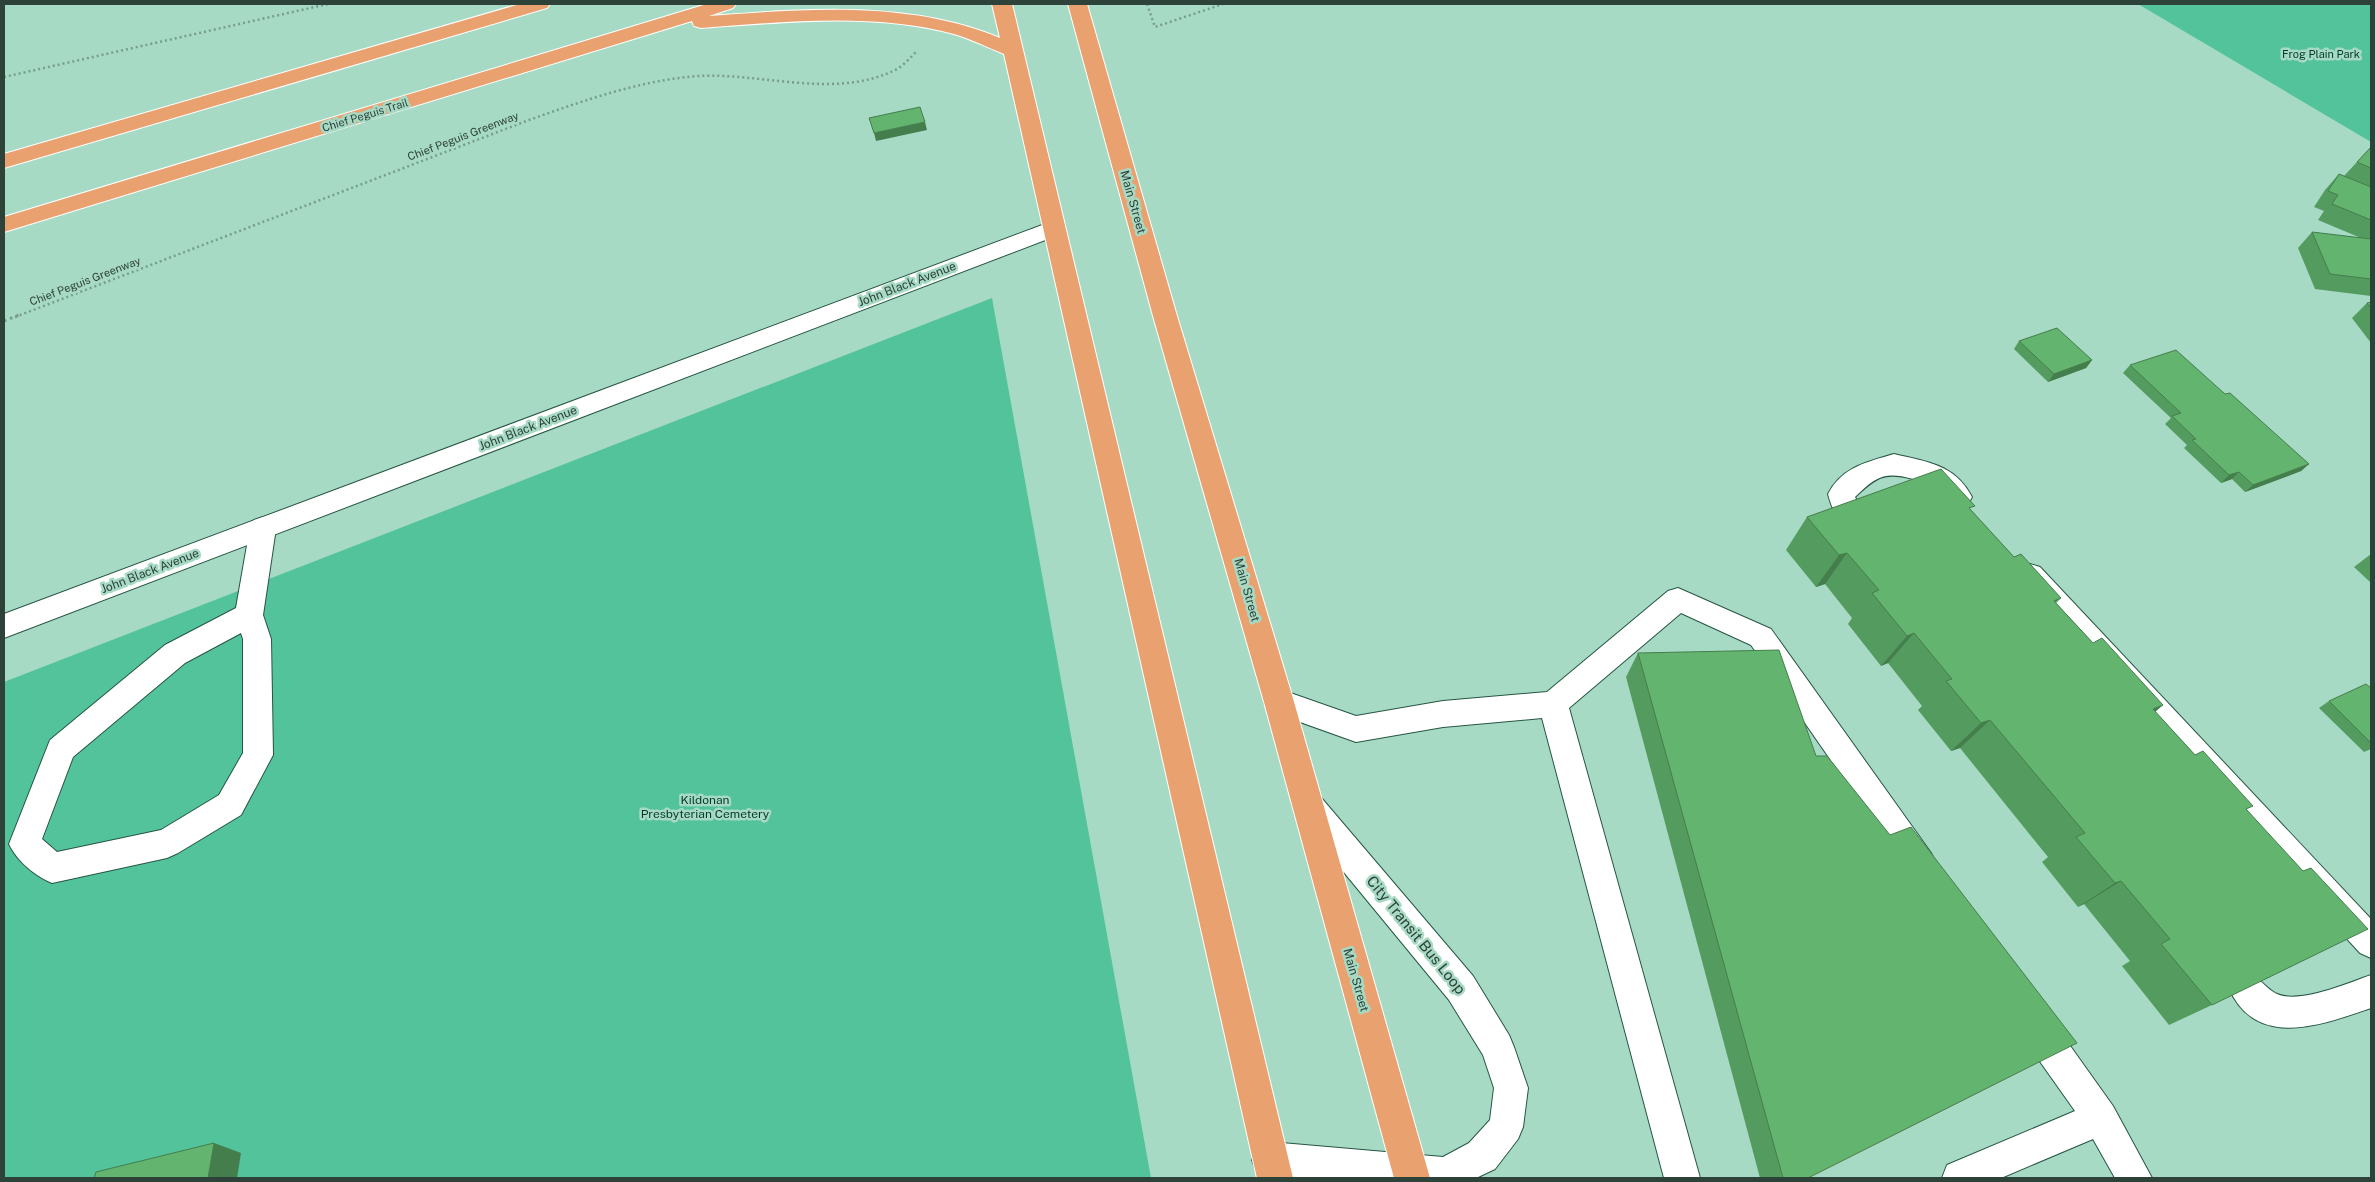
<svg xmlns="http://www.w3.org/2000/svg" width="2375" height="1182" font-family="'Public Sans',sans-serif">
	<rect width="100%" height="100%" fill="#a7dac5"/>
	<g fill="#53c39c">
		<path d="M 2138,4 L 2371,4 L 2371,142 Z"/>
		<path d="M 992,298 L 1151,1178 L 4,1178 L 4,682 Z"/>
	</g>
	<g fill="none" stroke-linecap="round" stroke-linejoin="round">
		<defs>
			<g id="service">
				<path d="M 1894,454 C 1927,462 1955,464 1972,497 L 1968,504 C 1949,511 1944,495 1931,485 C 1927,481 1919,480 1913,479 C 1884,471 1876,477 1855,497 L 1870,524 L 1866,532 C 1844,539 1833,513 1828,494 C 1842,467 1867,462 1894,454 Z"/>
				<path d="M 263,517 L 272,520 L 276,528 L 263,615 L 271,639 L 273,755 L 241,815 L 178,853 L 167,858 L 52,883 C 35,876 17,861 9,844 L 50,740 L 165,645 L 236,608 L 250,528 L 254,520 ZM 241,633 L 243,639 L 243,753 L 219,795 L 161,830 L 57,852 L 42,839 L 73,757 L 185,663 Z"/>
				<path d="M 2030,564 L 2040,567 L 2371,919 L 2371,958 L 2360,953 L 2020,583 L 2016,575 L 2020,567 Z"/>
				<path d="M 1678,588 L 1771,629 L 1931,853 L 1936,863 L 1931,873 L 1920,878 L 1909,873 L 1751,645 L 1681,613 L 1569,708 L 1700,1178 L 1664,1178 L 1542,718 L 1443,727 L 1356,742 L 1269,711 L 1264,702 L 1269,693 L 1279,689 L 1356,716 L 1443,701 L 1547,692 L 1668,591 Z"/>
				<path d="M 1307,790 L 1318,794 L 1473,976 L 1509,1035 L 1514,1047 L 1528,1088 L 1523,1127 L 1518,1139 L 1495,1169 L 1476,1178 L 1276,1178 L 1257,1173 L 1252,1160 L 1257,1147 L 1270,1142 L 1443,1157 L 1469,1143 L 1490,1120 L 1494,1088 L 1483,1055 L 1449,1000 L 1296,814 L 1292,804 L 1296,794 Z"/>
				<path d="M 2246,972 C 2260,977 2266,989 2277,994 C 2300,1004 2348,983 2371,975 L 2371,1008 C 2324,1024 2256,1051 2229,988 L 2234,976 Z"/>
				<path d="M 2034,1007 L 2046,1012 L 2113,1106 L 2152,1178 L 2115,1178 L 2093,1139 L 2001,1178 L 1942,1178 L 1947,1165 L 2075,1111 L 2022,1036 L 2017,1024 L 2022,1012 Z"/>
			</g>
			<path id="minor" d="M 1053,221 L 1061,224 L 1064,229 L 1061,234 L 4,638 L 4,614 Z"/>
			<g id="primary">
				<path d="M 520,4 L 550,4 L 547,8 L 4,168 L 4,154 Z"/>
				<path d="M 707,4 L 736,4 L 733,8 L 709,16 C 805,9 909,0 1000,38 L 992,4 L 1012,4 L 1293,1178 L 1257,1178 L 1004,54 C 987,47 971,39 954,34 C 873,12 784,22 701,28 L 694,26 L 692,21 L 4,232 L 4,217 Z"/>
				<path d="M 1068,4 L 1087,4 L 1177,316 L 1294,702 L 1430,1178 L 1394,1178 L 1264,702 L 1153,316 Z"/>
			</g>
		</defs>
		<use href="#service" stroke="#265644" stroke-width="2"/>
		<use href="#minor" stroke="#265644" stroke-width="2"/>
		<use href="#primary" stroke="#fff" stroke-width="2"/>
		<g stroke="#769d8d" stroke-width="2.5" stroke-dasharray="2 3" stroke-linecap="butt">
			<path d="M 1147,4 L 1155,27 L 1223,4"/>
			<path d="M 4,77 L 328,4"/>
			<path d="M 15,317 L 529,120 C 580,102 632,83 687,77 C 755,69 833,102 897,69 C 904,65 911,57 917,51"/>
		</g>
		<path stroke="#769d8d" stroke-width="3" stroke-dasharray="2.5 4" stroke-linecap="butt" d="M 4,321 L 19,315"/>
		<use href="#service" fill="#fff" fill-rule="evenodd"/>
		<use href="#minor" fill="#fff" fill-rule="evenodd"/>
		<use href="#primary" fill="#e9a170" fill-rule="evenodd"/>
	</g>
	<g fill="#549b5f">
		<path d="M 2371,147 L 2371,296 L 2315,289 L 2298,248 L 2312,232 L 2361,238 L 2318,220 L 2324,211 L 2314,207 L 2325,190 L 2339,174 L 2344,176 Z"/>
		<path d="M 2371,302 L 2371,343 L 2352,318 L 2367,303 Z"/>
		<path d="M 2019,341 L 2092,360 L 2086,368 L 2048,382 L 2014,349 Z"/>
		<path d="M 2130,365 L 2225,394 L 2309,464 L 2301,471 L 2245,492 L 2232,479 L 2221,483 L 2184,448 L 2187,445 L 2165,424 L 2171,418 L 2123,373 Z"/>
		<path d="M 1971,510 L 2014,557 L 2061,598 L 2056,603 L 2093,643 L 2163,705 L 2155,712 L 2247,810 L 2212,1005 L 2169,1025 L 2122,966 L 2130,961 L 2084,904 L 2078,907 L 2042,862 L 2048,857 L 1960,748 L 1951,751 L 1918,710 L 1922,706 L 1888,663 L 1881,666 L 1848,624 L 1852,618 L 1825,584 L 1816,587 L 1786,550 L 1807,517 Z"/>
		<path d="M 2371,554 L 2371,583 L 2354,567 Z"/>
		<path d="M 1638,653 L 1808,1178 L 1760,1178 L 1626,677 Z"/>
		<path d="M 2371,688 L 2371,749 L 2364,752 L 2319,708 L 2329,701 Z"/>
	</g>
	<g fill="#457e4d">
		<path d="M 925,122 L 927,130 L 876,141 L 874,133 Z"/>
		<path d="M 2092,360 L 2086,368 L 2048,382 L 2054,374 Z"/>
		<path d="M 2309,464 L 2301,471 L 2245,492 L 2253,485 Z"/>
		<path d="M 2239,472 L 2232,479 L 2221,483 L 2229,475 Z"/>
		<path d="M 1847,553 L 1825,584 L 1816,587 L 1839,555 Z"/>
		<path d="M 1914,633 L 1888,663 L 1881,666 L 1907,636 Z"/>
		<path d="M 2163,705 L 2128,734 L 2153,709 Z"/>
		<path d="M 1990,720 L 1960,748 L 1951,751 L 1981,723 Z"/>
		<path d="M 2121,881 L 2084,904 L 2078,907 L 2115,883 Z"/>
		<path d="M 214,1143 L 241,1153 L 237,1178 L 208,1178 Z"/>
	</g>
	<g fill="#62b46e" stroke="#457e4d">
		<path d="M 920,107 L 925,122 L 874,133 L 869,118 Z"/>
		<path d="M 2371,147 L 2371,168 L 2357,162 Z"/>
		<path d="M 2339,174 L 2371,187 L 2371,220 L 2332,204 L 2338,195 L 2328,191 Z"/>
		<path d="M 2312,232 L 2371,239 L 2371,279 L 2330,274 Z"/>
		<path d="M 2371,302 L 2371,308 L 2367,303 Z"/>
		<path d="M 2057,328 L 2092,360 L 2054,374 L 2019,341 Z"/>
		<path d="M 2176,350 L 2225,394 L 2230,393 L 2309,464 L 2253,485 L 2239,472 L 2229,475 L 2192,440 L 2196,439 L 2172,416 L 2181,413 L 2130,365 Z"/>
		<path d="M 1941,469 L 1975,506 L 1969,508 L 2014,557 L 2021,554 L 2061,598 L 2054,601 L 2093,643 L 2102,638 L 2163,705 L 2153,709 L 2195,755 L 2203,751 L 2253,806 L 2246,809 L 2303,871 L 2311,868 L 2368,929 L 2212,1005 L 2161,944 L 2170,939 L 2121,881 L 2115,883 L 2076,837 L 2085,833 L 1990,720 L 1981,723 L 1946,681 L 1952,679 L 1914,633 L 1907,636 L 1872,593 L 1879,590 L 1847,553 L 1839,555 L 1807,517 Z"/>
		<path d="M 1779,650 L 1816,756 L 1827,756 L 1890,835 L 1911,827 L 2077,1043 L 1808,1178 L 1783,1178 L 1638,653 Z"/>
		<path d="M 2366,684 L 2371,688 L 2371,743 L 2329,701 Z"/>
		<path d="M 214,1143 L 208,1178 L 94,1178 L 96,1172 Z"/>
	</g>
	<g text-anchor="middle" stroke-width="5" stroke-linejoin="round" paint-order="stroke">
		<g font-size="11" fill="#003a2a" stroke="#a7dac5">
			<text x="2321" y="58">Frog Plain Park</text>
		</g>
		<g font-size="11" fill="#2d4239" stroke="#a7dac5">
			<text transform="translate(365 115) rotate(-17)" y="4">Chief Peguis Trail</text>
			<text transform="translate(463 136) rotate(-21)" y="4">Chief Peguis Greenway</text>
			<text transform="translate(85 281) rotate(-21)" y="4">Chief Peguis Greenway</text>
		</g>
		<g font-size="12" fill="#2d4239" stroke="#a7dac5">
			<text transform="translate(1133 202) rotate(74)" y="4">Main Street</text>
			<text transform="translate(907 284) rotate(-21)" y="4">John Black Avenue</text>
			<text transform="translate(528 428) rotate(-21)" y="4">John Black Avenue</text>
			<text transform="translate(150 571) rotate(-21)" y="4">John Black Avenue</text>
			<text transform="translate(1247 590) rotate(74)" y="4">Main Street</text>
			<text transform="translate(1356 980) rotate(74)" y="4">Main Street</text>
		</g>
		<g font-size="12" fill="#003a2a" stroke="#a7dac5">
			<text x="705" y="804">Kildonan<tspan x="705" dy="14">Presbyterian Cemetery</tspan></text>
		</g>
		<g font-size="15" fill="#2d4239" stroke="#a7dac5">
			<text transform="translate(1416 935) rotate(51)" y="5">City Transit Bus Loop</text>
		</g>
	</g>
	<rect width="2375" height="1182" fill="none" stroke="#2d4239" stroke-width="10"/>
</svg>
